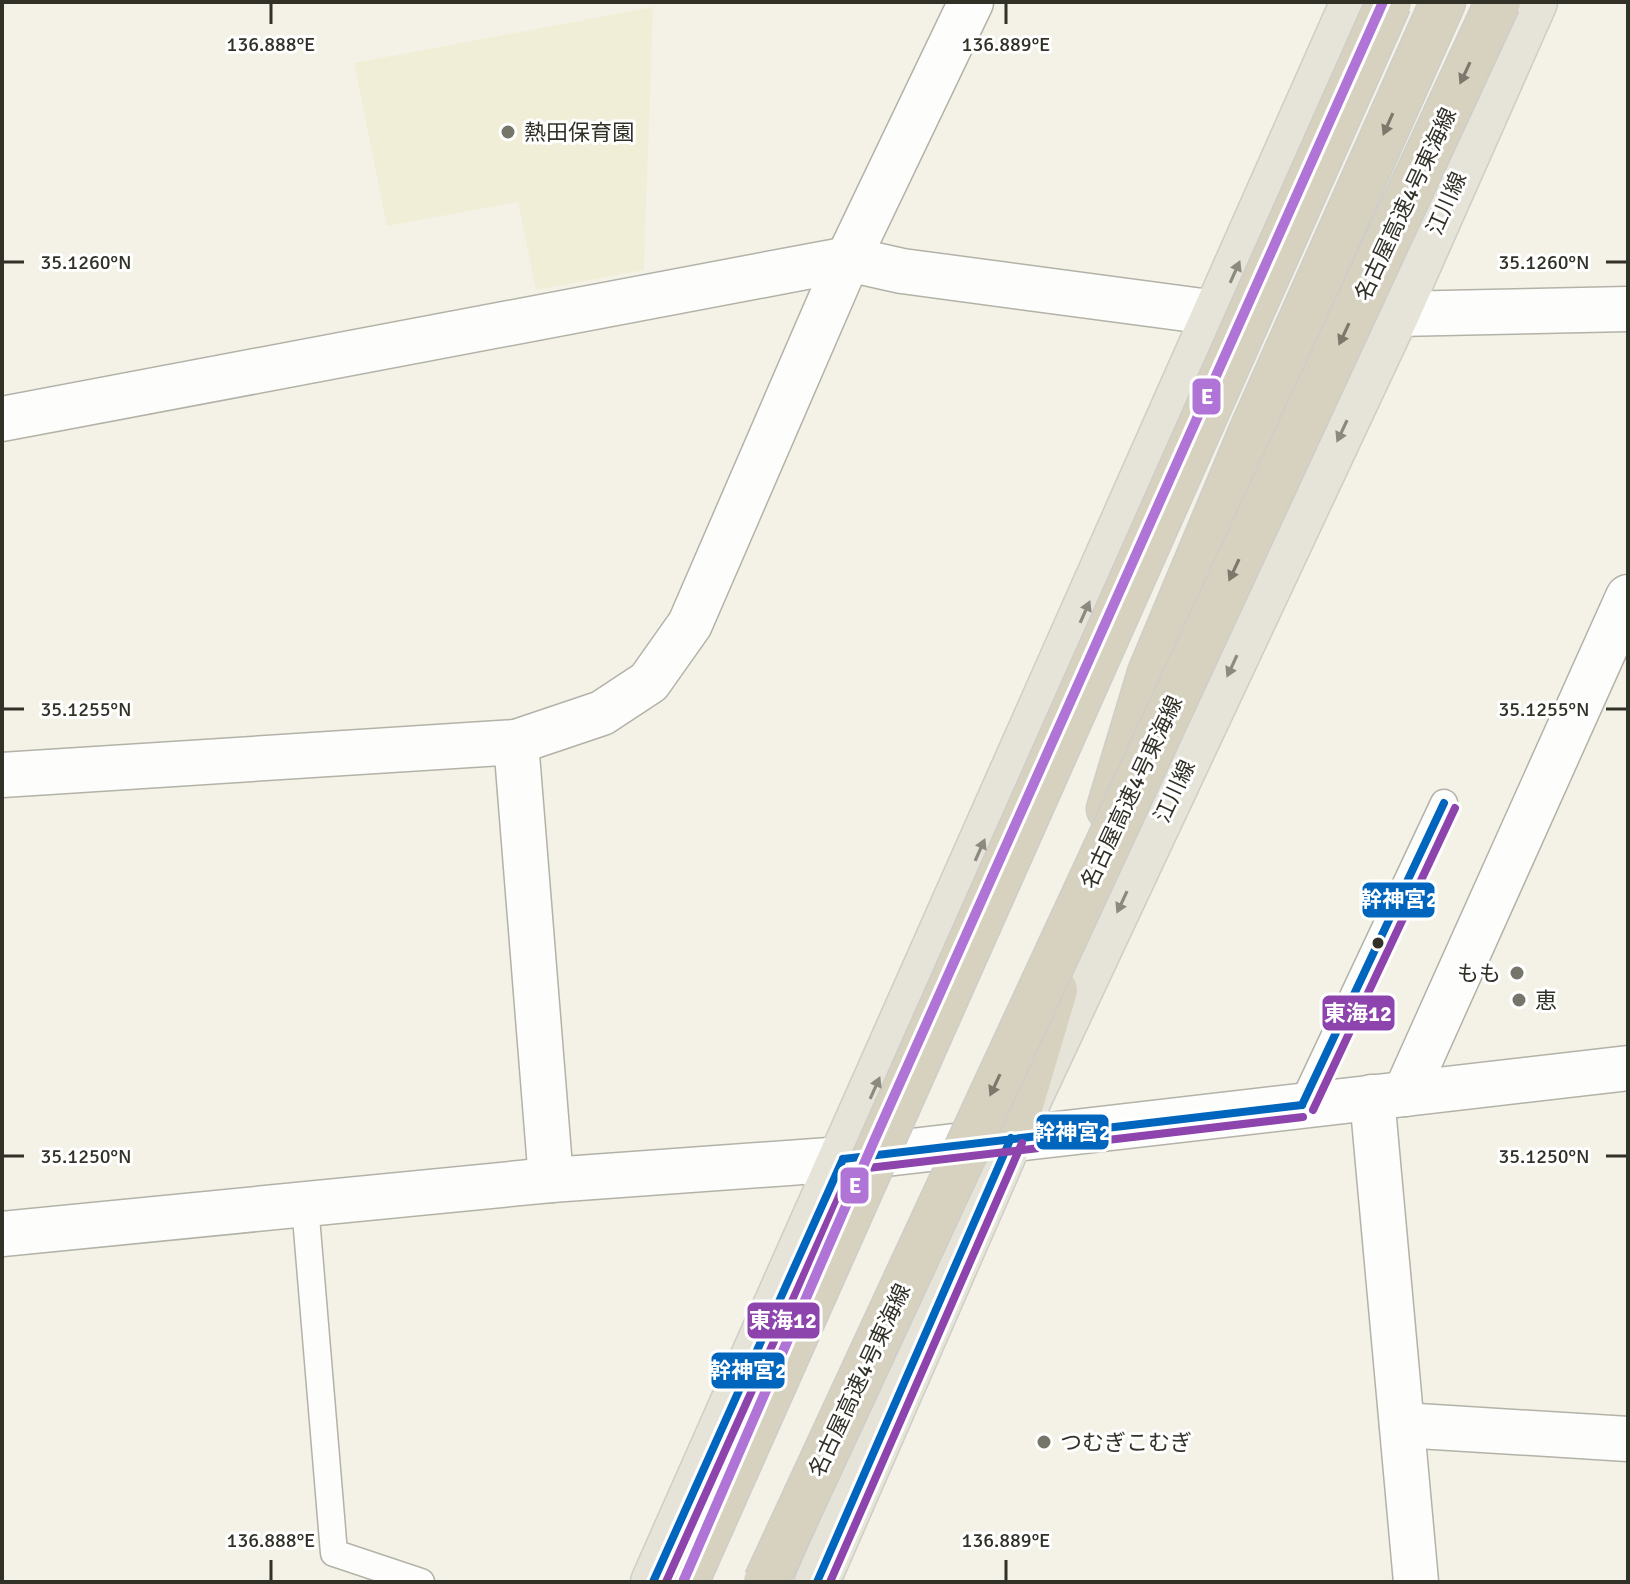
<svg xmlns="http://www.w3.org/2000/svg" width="1630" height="1584" font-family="Signika,'Noto Sans JP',sans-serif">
	<rect width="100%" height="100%" fill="#f4f2e6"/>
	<path fill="#f1eed8" d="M 653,7 L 644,270 L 536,290 L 518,202 L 387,226 L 354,63 Z"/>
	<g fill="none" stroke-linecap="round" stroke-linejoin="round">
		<defs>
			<g id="service">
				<path d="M 1302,1105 L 1444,803"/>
				<path d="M 305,1205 L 334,1553 L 421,1582"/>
			</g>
			<g id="minor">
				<path d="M 1397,314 L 1628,309"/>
				<path d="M 2,419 L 848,259 L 902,271 L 1217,313"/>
				<path d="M 516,742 L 551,1180"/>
				<path d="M 2,775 L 516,742 L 602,713 L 649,682 L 690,624 L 848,259 L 971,2"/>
				<path d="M 1405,1094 L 1628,597"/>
				<path d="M 1372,1097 L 1416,1582"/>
				<path d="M 2,1234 L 551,1180 L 843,1159 L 1628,1068"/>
				<path d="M 1402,1425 L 1628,1439"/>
			</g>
			<g id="primary">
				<path d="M 653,1582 L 1353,2"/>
				<path d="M 817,1582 L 1011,1138 L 1397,314 L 1535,2"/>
			</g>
			<g id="motorway">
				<path d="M 1109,809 L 1150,673 L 1252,430 L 1443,2"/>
				<path d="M 1011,1138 L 1055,990"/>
			</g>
		</defs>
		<use href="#service" stroke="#b3b2a8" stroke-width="29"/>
		<use href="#minor" stroke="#b3b2a8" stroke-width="47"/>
		<use href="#primary" stroke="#cecdc7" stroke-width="47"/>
		<use href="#motorway" stroke="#cecdc7" stroke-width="47"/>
		<use href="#service" stroke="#fdfdfb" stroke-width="26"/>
		<use href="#minor" stroke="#fdfdfb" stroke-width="44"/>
		<use href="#primary" stroke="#e6e4d8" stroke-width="44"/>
		<use href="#motorway" stroke="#d7d2c0" stroke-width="44"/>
		<defs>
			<g id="motorway-bridge">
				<path d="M 686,1582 L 1389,2"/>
				<path d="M 766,1582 L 1498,2"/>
			</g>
		</defs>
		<use href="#motorway-bridge" stroke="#cecdc7" stroke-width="47" stroke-linecap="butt"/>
		<use href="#motorway-bridge" stroke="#d7d2c0" stroke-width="44"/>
		<defs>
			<g id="bus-1">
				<path d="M 1302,1105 L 1444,803"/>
				<path d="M 843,1159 L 1302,1105"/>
				<path d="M 653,1582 L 843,1159"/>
				<path d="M 817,1582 L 1011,1138"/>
			</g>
			<g id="bus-2">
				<path d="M 1313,1110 L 1455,808"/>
				<path d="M 666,1582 L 851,1170 L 1303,1117"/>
				<path d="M 830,1582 L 1022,1143"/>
			</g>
		</defs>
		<use href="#bus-1" stroke="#fff" stroke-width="14"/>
		<use href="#bus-2" stroke="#fff" stroke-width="14"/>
		<use href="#bus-1" stroke="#0065bd" stroke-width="8"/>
		<use href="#bus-2" stroke="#8e44ad" stroke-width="8"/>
		<defs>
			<path id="metro-1" d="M 683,1582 L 874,1141 L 1383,2"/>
		</defs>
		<use href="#metro-1" stroke="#fff" stroke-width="16"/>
		<use href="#metro-1" stroke="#b074d6" stroke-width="10"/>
	</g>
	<defs><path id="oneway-solid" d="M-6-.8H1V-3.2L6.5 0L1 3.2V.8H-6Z" transform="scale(2)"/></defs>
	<g fill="#7c796c">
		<use href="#oneway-solid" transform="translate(1465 73) rotate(115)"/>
		<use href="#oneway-solid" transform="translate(1388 124) rotate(114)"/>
		<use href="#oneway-solid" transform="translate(1344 334) rotate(115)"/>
		<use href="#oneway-solid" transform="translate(1234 570) rotate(115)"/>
		<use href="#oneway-solid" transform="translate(995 1085) rotate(115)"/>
	</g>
	<g fill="#8c8a80">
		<use href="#oneway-solid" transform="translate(1235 272) rotate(-66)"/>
		<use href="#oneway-solid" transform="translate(1342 431) rotate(115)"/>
		<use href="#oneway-solid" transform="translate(1085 612) rotate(-66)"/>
		<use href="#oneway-solid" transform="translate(1232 666) rotate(115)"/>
		<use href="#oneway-solid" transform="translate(980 850) rotate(-66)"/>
		<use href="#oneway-solid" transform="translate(1122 902) rotate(115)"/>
		<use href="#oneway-solid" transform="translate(875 1088) rotate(-66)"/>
	</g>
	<path fill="none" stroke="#323128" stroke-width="3" d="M 271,4 L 271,24M 1006,4 L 1006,24M 4,262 L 24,262M 1606,262 L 1626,262M 4,709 L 24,709M 1606,709 L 1626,709M 4,1156 L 24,1156M 1606,1156 L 1626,1156M 271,1560 L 271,1580M 1006,1560 L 1006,1580"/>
	<g fill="#76756a" stroke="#fff" stroke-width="3">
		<circle cx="508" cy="132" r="8"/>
		<circle cx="1517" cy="973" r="8"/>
		<circle cx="1519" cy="1000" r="8"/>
		<circle cx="1044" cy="1442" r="8"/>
	</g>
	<circle fill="#323128" stroke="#fff" stroke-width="3" cx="1378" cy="943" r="7"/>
	<g text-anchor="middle" stroke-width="6" stroke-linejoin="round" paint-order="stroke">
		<g font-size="22" fill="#323128" stroke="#fff" text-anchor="start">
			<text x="524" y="140">熱田保育園</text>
			<text x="1501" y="981" text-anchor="end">もも</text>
			<text x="1535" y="1008">恵</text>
			<text x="1060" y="1450">つむぎこむぎ</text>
		</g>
		<g font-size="22" fill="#323128" stroke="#fff">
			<text transform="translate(1446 203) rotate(-66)" y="8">江川線</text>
			<text transform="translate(1405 204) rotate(-65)" y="8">名古屋高速4号東海線</text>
			<text transform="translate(1174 791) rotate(-65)" y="8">江川線</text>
			<text transform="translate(1131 792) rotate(-65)" y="8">名古屋高速4号東海線</text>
			<text transform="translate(859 1380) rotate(-65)" y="8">名古屋高速4号東海線</text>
		</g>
	</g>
	<g font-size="20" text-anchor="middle" fill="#323128" stroke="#fff" stroke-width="6" stroke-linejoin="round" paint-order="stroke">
		<text x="271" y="51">136.888°E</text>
		<text x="1006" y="51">136.889°E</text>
		<text x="86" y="269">35.1260°N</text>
		<text x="1544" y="269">35.1260°N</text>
		<text x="86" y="716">35.1255°N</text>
		<text x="1544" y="716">35.1255°N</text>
		<text x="86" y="1163">35.1250°N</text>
		<text x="1544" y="1163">35.1250°N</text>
		<text x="271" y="1547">136.888°E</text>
		<text x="1006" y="1547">136.889°E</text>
	</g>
	<g stroke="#fff" stroke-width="3">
		<rect x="1191" y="377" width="31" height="39" rx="8" fill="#b074d6"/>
		<rect x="1361" y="881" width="75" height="38" rx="8" fill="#0065bd"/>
		<rect x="1321" y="994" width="75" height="38" rx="8" fill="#8e44ad"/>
		<rect x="1035" y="1113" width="75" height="38" rx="8" fill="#0065bd"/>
		<rect x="839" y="1166" width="31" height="39" rx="8" fill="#b074d6"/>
		<rect x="746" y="1301" width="75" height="39" rx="8" fill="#8e44ad"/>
		<rect x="710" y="1351" width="76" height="39" rx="8" fill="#0065bd"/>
	</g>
	<g font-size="22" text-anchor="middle" font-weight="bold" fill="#fff">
		<text x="1207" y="404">E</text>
		<text x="1399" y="907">幹神宮2</text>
		<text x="1358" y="1021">東海12</text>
		<text x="1072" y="1140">幹神宮2</text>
		<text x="855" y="1193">E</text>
		<text x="783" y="1328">東海12</text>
		<text x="748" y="1378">幹神宮2</text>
	</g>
	<rect width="1630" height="1584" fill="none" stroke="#323128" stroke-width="8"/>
</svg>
